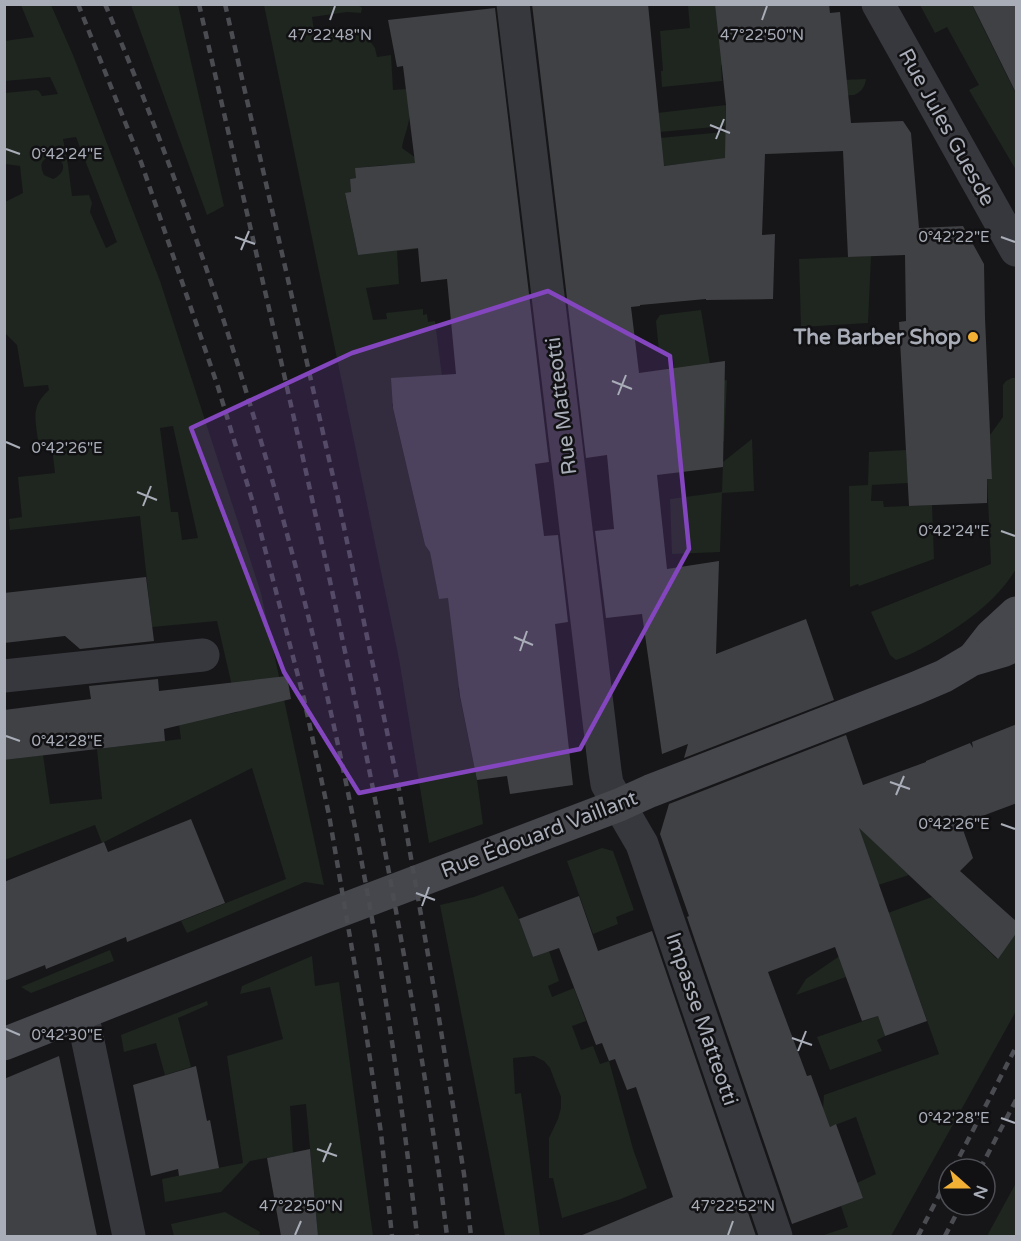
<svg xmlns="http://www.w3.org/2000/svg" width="1021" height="1241" font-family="'Varela Round',sans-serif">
	<rect width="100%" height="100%" fill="#161618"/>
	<g fill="#1e261f" fill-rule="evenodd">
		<path d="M 21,5 L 51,5 L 73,55 L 160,281 L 261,593 L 324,885 L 305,882 L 187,933 L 181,921 L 286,879 L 252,768 L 102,843 L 95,825 L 5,860 L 5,760 L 43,755 L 50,804 L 102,799 L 97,749 L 181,739 L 178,717 L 206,686 L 214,717 L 238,712 L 217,621 L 152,627 L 140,516 L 10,530 L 9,519 L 22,517 L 18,477 L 55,473 L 51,439 L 38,440 C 35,418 31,406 49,390 L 48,385 L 24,387 L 17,345 L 5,333 L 5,202 L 23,193 L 20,166 L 5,164 L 5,93 L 36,90 L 39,91 L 42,96 L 58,94 L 50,77 L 5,81 L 4,41 L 34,37 ZM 76,137 L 117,242 L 106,248 L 90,212 L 92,203 L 89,195 L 72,196 L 68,165 L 63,139 ZM 53,156 C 67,161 66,173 53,179 L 44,175 C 39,164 41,159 53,156 ZM 173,426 L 198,538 L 182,540 L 178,512 L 171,512 L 160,428 Z"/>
		<path d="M 131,5 L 178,5 L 224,206 L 207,215 Z"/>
		<path d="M 264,5 L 358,5 L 362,8 L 361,13 L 347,12 L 312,17 L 315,38 C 332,36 350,31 366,36 L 375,48 L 377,57 L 391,55 L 393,90 L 406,89 C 407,99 410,110 409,119 C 408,129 403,138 402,148 L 416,158 L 425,167 L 386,165 L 356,168 L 356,178 L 350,179 L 351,192 L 345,194 L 358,255 L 375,227 L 444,246 L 397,251 L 399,284 L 366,288 L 373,320 L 387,319 L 386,313 L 423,309 L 423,315 L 427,314 L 428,322 L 435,321 L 443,384 L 392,404 L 425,545 L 430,550 L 439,598 L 451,598 L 498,683 L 458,688 L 477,780 L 483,824 L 429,843 L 399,659 Z"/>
		<path d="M 688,5 L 730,5 L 739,63 L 721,65 L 722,81 L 662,87 L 661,71 L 663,71 L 660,31 L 690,28 Z"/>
		<path d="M 920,5 L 972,5 L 1016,94 L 1016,170 L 969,90 L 979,85 L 947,27 L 935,33 Z"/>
		<path d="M 866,79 C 865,87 861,92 854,95 L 813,97 L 793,82 Z"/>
		<path d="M 726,105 L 725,126 L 659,132 L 657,113 Z"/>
		<path d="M 792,121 L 794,153 L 735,155 L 734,158 L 662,166 L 659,138 L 735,131 Z"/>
		<path d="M 871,256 L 868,323 L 801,327 L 799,259 Z"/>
		<path d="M 701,310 L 710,364 L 711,383 L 727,380 L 724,441 L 661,449 L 674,368 L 673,357 L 667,357 L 659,351 L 656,321 L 660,315 Z"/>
		<path d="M 1012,378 L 1016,378 L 1016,569 C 996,602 963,625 930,644 C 919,650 908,656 896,660 L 890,655 L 871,612 L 991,564 L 987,479 L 992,479 L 990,435 L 1003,417 L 1003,385 L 1006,381 Z"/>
		<path d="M 752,439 L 754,491 L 722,493 L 720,552 L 672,554 L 670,499 L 722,492 L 723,462 Z"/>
		<path d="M 906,450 L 908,483 L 872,485 L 871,501 L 883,501 L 884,507 L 932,505 L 934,559 L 859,586 L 858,584 L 850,587 L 849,486 L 868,485 L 869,452 Z"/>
		<path d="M 839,809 L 909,875 L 866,889 Z"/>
		<path d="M 602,848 L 613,851 L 634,910 L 616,917 L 618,924 L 593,934 L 567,861 Z"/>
		<path d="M 503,886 L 519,919 L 533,957 L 549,951 L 559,981 L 548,986 L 552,997 L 574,988 L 586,1021 L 572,1026 L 581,1050 L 593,1046 L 600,1064 L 609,1061 L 633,1149 L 647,1188 L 621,1199 L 562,1218 L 553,1178 L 549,1178 L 549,1138 L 558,1119 L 561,1108 L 561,1097 L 550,1068 L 544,1061 L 534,1056 L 513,1058 L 515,1094 L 521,1093 L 540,1236 L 505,1236 L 440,905 L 474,897 Z"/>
		<path d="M 932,897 L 997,959 L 1016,932 L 1016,1011 L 891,1236 L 821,1236 L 848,1227 L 841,1206 L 863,1198 L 857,1183 L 876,1174 L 856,1117 L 830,1127 L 823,1109 L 824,1095 L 939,1054 L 904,956 L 796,995 L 806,979 L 844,953 L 860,923 Z"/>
		<path d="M 110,950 L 114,961 L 31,993 L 21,987 Z"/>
		<path d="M 312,956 L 315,986 L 339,982 L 373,1236 L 318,1236 L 306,1104 L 290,1106 L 293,1153 L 250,1161 L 221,1192 L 165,1202 L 162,1179 L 243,1163 L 227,1056 L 283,1039 L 270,987 L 240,994 L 242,986 Z"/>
		<path d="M 207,1001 L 208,1005 L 178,1018 L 191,1067 L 165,1075 L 156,1043 L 124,1052 L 121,1035 Z"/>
		<path d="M 878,1016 L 885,1036 L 877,1040 L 882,1051 L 830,1070 L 817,1037 Z"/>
		<path d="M 1016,1183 L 1016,1236 L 987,1236 Z"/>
		<path d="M 225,1212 L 260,1232 L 259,1236 L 174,1236 L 171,1224 Z"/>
	</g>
	<g fill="#404145">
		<path d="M 532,4 L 648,4 L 664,166 L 725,158 L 726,105 L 715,4 L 829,4 L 830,13 L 840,12 L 851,123 L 903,121 L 911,133 L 919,228 L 963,226 L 984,264 L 985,318 L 992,479 L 987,479 L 987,503 L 909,506 L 899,322 L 906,321 L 905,255 L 848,257 L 843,151 L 765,154 L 762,235 L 775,234 L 773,299 L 706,300 L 706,299 L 640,305 L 640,306 L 631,307 L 639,373 L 725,361 L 723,467 L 657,475 L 667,569 L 719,561 L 716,654 L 806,619 L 834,700 L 684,758 L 688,744 L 662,754 L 642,614 L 606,618 L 595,531 L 614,529 L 607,455 L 586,458 Z"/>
		<path d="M 972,4 L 1017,4 L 1017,95 Z"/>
		<path d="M 495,8 L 549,462 L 535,464 L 544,536 L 558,535 L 568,622 L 555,624 L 573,785 L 510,794 L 507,776 L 477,780 L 460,696 L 448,598 L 439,599 L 430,552 L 425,545 L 393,408 L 391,378 L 456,374 L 447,279 L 421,282 L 418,248 L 358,255 L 345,193 L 351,192 L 350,179 L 356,178 L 355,168 L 415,163 L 403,66 L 397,67 L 388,20 Z"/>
		<path d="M 146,577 L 154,641 L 80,649 L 65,636 L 4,643 L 4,593 Z"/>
		<path d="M 287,676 L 291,699 L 164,729 L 165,741 L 4,760 L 4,710 L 91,699 L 89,686 L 158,679 L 159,691 Z"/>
		<path d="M 1017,724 L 1017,803 L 961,824 L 973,858 L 960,871 L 1017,922 L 1017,932 L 998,959 L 859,828 L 927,1021 L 885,1036 L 878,1016 L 862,1021 L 835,947 L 768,972 L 807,1076 L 811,1075 L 830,1127 L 836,1124 L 863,1198 L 792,1224 L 687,917 L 689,916 L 660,834 L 669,804 L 846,735 L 863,785 L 926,762 L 926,761 L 970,743 L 973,748 L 972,742 Z"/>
		<path d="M 191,819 L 225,903 L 127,942 L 126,937 L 46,969 L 45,965 L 4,981 L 4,882 L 104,842 L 108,852 Z"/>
		<path d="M 579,896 L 598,951 L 652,931 L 756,1236 L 580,1236 L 673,1197 L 636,1087 L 627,1090 L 615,1059 L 609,1061 L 602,1043 L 596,1045 L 559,948 L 533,957 L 519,919 Z"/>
		<path d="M 59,1056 L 97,1236 L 4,1236 L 4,1079 Z"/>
		<path d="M 196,1066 L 207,1121 L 210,1120 L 219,1168 L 179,1176 L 178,1169 L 151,1176 L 133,1085 Z"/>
		<path d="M 310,1149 L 318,1236 L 281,1236 L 267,1158 Z"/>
	</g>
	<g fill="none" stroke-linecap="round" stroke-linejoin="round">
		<g stroke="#37383d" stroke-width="33">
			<path d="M 513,4 L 605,771 L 607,784 L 642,844 L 776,1236"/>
			<path d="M 878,4 L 1016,250"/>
			<path d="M 4,676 L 203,655"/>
			<path d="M 82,1013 L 129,1236"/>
		</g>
		<g stroke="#45474d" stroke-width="33">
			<path d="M 973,659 L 991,636 L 1016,613"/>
			<path d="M 4,1044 L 329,915 L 619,805 L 650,791 L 916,688 L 944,676 L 971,660 L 1002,651 L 1016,645"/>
		</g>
		<g stroke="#4a4c52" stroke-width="4.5" stroke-dasharray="8 6" stroke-linecap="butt">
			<path d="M 78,4 L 141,162 L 218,387 L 253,503 L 304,699 L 329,815 L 364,1019 L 381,1133 L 392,1236"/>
			<path d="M 105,4 C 272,396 371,814 417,1236"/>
			<path d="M 199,4 C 264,290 333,574 387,862 C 410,986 432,1111 447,1236"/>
			<path d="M 225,4 L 337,494 L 398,784 L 437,1006 L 464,1174 L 471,1236"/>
			<path d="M 953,1169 L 1016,1047"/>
			<path d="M 980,1169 L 1016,1100"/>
			<path d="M 918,1236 L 949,1176"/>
			<path d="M 945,1236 L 961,1205"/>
		</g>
	</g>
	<path fill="#8446be" fill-opacity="0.2" stroke="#8446be" stroke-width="4.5" stroke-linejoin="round" d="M 548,291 L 670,356 L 689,549 L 580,749 L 359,793 L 284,672 L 191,428 L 352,353 Z"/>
	<path fill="none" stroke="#a8adb8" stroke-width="2" d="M 330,20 L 335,6M 762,20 L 767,6M 710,125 L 730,133M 716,139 L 724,119M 6,149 L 20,154M 235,237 L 255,244M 1001,237 L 1015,242M 241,250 L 249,231M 612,381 L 632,389M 618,395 L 626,375M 6,442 L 20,448M 137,492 L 157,500M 143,506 L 151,486M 1001,531 L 1015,536M 514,637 L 533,645M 520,651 L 527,631M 6,736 L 20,741M 890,782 L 910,789M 896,795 L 904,776M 1001,824 L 1015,829M 416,893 L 435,900M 422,906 L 429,887M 6,1029 L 20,1035M 792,1038 L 812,1045M 798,1051 L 806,1031M 1001,1118 L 1015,1123M 317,1149 L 337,1156M 323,1162 L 331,1143M 295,1235 L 301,1221M 728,1235 L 733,1221"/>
	<circle fill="#f2b134" stroke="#111113" stroke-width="2" cx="973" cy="337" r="6"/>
	<g text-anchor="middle" stroke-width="5" stroke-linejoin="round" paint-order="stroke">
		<g font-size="21" fill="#a8adb8" stroke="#111113">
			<text transform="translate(947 127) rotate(61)" y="7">Rue Jules Guesde</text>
			<text transform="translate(561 406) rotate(-97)" y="7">Rue Matteotti</text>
			<text transform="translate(539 834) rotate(-21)" y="7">Rue Édouard Vaillant</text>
			<text transform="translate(702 1019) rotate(71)" y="7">Impasse Matteotti</text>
		</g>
		<g font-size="21" font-weight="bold" fill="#a8adb8" stroke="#111113" text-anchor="end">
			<text x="961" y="344">The Barber Shop</text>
		</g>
	</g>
	<g font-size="15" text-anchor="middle" fill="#a8adb8" stroke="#111113" stroke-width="5" stroke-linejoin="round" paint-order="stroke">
		<text x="330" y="40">47°22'48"N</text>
		<text x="762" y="40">47°22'50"N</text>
		<text x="67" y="159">0°42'24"E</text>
		<text x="954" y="242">0°42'22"E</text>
		<text x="67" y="453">0°42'26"E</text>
		<text x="954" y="536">0°42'24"E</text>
		<text x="67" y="746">0°42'28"E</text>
		<text x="954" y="829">0°42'26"E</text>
		<text x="67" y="1040">0°42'30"E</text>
		<text x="954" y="1123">0°42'28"E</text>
		<text x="301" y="1211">47°22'50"N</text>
		<text x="733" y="1211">47°22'52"N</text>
	</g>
	<rect width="1021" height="1241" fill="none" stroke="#a8adb8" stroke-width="12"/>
	<g transform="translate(967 1187) rotate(111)"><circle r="28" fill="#111113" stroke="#4d4f55" stroke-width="1.5"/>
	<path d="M0-4.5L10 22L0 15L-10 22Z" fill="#f2b134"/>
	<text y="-9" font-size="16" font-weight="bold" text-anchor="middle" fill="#a8adb8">N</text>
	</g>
</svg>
